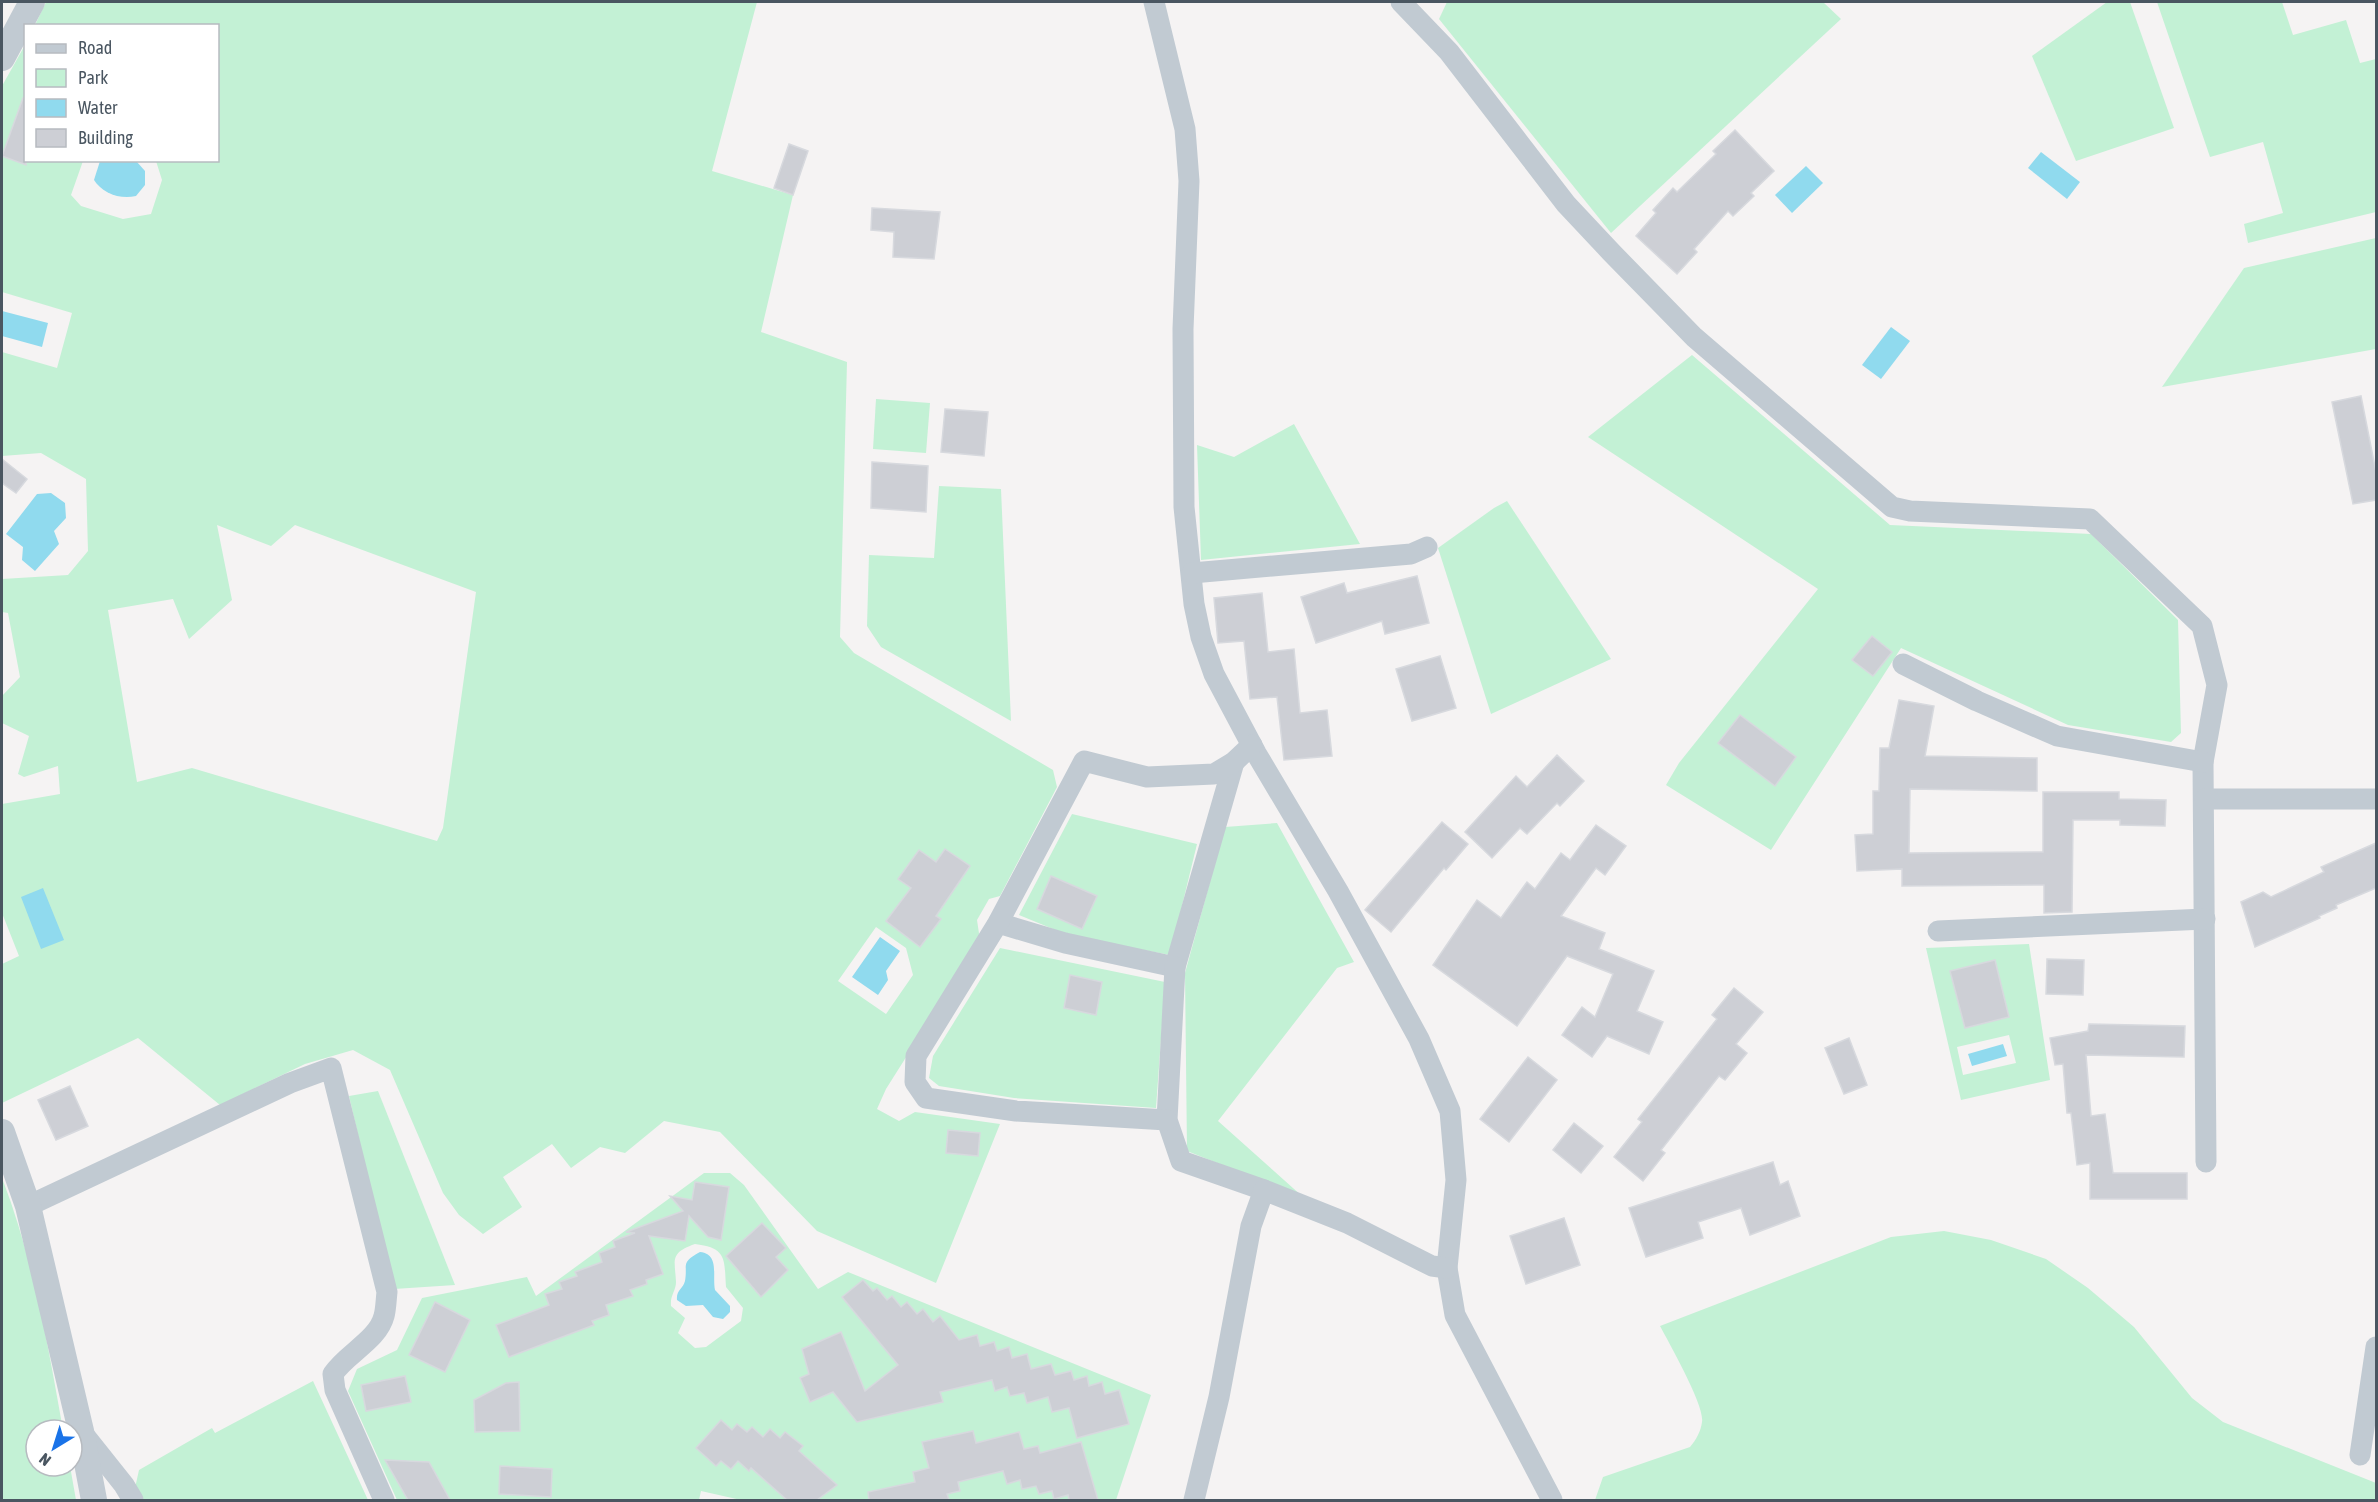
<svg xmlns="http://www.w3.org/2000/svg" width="2378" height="1502" font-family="'Asap Condensed',sans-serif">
	<rect width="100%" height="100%" fill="#f5f3f3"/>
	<g fill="#c3f1d5" fill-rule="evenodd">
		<path d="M 46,2 L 757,2 L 712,171 L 793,195 L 761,332 L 847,362 L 840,637 L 854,653 L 1053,770 L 1057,787 L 1000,896 L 989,899 L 977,920 L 980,940 L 886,1089 L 877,1109 L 899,1121 L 915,1112 L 1000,1124 L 936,1283 L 817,1231 L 720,1132 L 664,1121 L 625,1153 L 600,1147 L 571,1168 L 552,1144 L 503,1177 L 522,1207 L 483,1234 L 459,1215 L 443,1193 L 390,1070 L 353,1050 L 305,1064 L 220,1105 L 138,1038 L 2,1103 L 2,964 L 19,956 L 2,913 L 2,804 L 60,794 L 58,766 L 24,777 L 18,774 L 29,736 L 2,723 L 2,696 L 20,677 L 8,613 L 2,612 L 2,579 L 68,575 L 88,551 L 86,479 L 41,453 L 2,456 L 2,352 L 57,368 L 72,313 L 2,292 L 2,86 L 25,45 L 26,160 L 83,161 L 71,195 L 81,206 L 123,219 L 151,214 L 162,180 L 156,161 L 218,160 L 218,26 L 35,25 ZM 217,525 L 271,546 L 295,525 L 476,592 L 443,828 L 437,841 L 192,768 L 137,782 L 108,610 L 173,599 L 189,639 L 232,600 ZM 876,927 L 906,948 L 913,975 L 886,1014 L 838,981 Z"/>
		<path d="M 1447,2 L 1823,2 L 1841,19 L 1611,233 L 1439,19 Z"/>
		<path d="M 2107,2 L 2130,2 L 2174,128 L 2076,161 L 2032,56 Z"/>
		<path d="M 2157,2 L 2282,2 L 2293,35 L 2346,20 L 2360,63 L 2376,59 L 2376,212 L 2248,243 L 2244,224 L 2283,213 L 2263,142 L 2210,157 Z"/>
		<path d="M 2376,238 L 2376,349 L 2162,387 L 2244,268 Z"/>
		<path d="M 1692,355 L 1890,525 L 2091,534 L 2178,620 L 2181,733 L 2171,742 L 2068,725 L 1901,648 L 1771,850 L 1666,785 L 1679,763 L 1818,589 L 1588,437 Z"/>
		<path d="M 876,399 L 930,403 L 926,453 L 873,449 Z"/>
		<path d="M 1294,424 L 1360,544 L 1201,560 L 1197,445 L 1234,457 Z"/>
		<path d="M 939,486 L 1001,489 L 1011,721 L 881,647 L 867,626 L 869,555 L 934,558 Z"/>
		<path d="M 1507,501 L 1611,659 L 1491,714 L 1438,548 L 1494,508 Z"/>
		<path d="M 1072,814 L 1197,844 L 1170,955 L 1070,936 L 1019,915 Z"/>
		<path d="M 1277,823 L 1354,962 L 1337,968 L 1218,1121 L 1303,1197 L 1187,1151 L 1185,973 L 1225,827 Z"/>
		<path d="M 2029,944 L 2050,1080 L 1961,1100 L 1926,948 ZM 2009,1035 L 2016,1063 L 1963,1075 L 1957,1047 Z"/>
		<path d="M 1000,948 L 1165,982 L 1156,1108 L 1014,1098 L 939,1086 L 929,1078 L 933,1056 Z"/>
		<path d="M 378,1091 L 455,1285 L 394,1289 L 349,1096 Z"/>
		<path d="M 704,1173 L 730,1173 L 744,1185 L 818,1289 L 848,1272 L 1151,1395 L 1116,1500 L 741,1500 L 701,1491 L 699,1500 L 397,1500 L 348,1391 L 357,1369 L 397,1350 L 422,1298 L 527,1277 L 536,1296 ZM 695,1244 C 728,1248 724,1260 726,1287 L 743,1308 L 741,1321 L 706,1347 L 695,1348 L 678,1333 L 685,1318 L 671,1306 C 670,1295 676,1291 676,1282 C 675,1260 669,1253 695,1244 Z"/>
		<path d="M 2,1178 C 33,1258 48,1345 63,1430 L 36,1430 L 36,1466 L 70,1466 L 76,1500 L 2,1500 Z"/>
		<path d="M 1944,1231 L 1991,1240 L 2046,1259 L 2088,1288 L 2134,1327 L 2192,1398 L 2223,1422 L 2376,1483 L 2376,1500 L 1595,1500 L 1603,1477 L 1690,1447 C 1696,1440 1701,1431 1702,1422 C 1705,1406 1669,1343 1660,1326 L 1891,1237 Z"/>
		<path d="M 313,1381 L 368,1500 L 142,1500 L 135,1488 L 139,1470 L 212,1428 L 215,1433 Z"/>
	</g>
	<g fill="#90daee">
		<path d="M 2041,152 L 2080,182 L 2067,199 L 2028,168 Z"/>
		<path d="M 100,161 L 137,162 L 145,171 L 145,185 L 136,196 C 120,200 102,193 94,180 Z"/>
		<path d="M 1806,166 L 1823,183 L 1792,213 L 1775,195 Z"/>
		<path d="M 2,311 L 48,323 L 42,347 L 2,336 Z"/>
		<path d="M 1891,327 L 1910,341 L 1881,379 L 1862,365 Z"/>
		<path d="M 51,493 L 65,503 L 66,518 L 54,531 L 59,544 L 35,571 L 22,560 L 23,547 L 6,534 L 37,494 Z"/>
		<path d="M 43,888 L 64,940 L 41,949 L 21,897 Z"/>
		<path d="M 880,937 L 900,951 L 886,971 L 888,980 L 878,995 L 852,977 Z"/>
		<path d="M 2003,1044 L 2007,1056 L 1972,1066 L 1968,1054 Z"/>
		<path d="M 700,1252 C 720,1254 712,1276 715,1290 L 730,1306 L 730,1312 L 723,1319 L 713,1317 L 703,1305 L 686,1306 L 677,1300 C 676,1290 683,1289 685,1281 C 688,1264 680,1263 700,1252 Z"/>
	</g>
	<g fill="#cdcfd5" stroke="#d7d9de" stroke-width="1.5">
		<path d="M 23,98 L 26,99 L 26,165 L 2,156 Z"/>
		<path d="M 1735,130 L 1774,171 L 1751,193 L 1754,196 L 1733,216 L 1728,211 L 1694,249 L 1697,252 L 1677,274 L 1636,236 L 1656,213 L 1653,210 L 1673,188 L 1677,192 L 1716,154 L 1713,151 Z"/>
		<path d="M 789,144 L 808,151 L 793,195 L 774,188 Z"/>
		<path d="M 872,208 L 940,212 L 934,259 L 893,257 L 894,232 L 871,230 Z"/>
		<path d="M 2361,396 L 2376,472 L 2376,500 L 2353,504 L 2332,402 Z"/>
		<path d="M 945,409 L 988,412 L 984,456 L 941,452 Z"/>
		<path d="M 2,459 L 27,479 L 16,493 L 2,483 Z"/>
		<path d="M 872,462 L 928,466 L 926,512 L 871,508 Z"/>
		<path d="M 1417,576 L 1429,623 L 1385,634 L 1382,621 L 1316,643 L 1301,597 L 1344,583 L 1347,593 Z"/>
		<path d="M 1262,593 L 1268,652 L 1294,649 L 1300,713 L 1327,710 L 1332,756 L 1284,760 L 1277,697 L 1250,699 L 1244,641 L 1218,643 L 1214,598 Z"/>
		<path d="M 1872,636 L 1892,652 L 1873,676 L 1852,660 Z"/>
		<path d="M 1440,656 L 1456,708 L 1412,721 L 1396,669 Z"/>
		<path d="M 1899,700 L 1934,706 L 1925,756 L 2037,758 L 2037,791 L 1910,789 L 1909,853 L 2043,852 L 2043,792 L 2119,792 L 2119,799 L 2166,800 L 2165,826 L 2120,825 L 2120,820 L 2073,820 L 2072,912 L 2044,913 L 2044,885 L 1902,886 L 1902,869 L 1857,871 L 1855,835 L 1873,834 L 1873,791 L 1879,791 L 1880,748 L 1889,748 Z"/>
		<path d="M 1740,715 L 1796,757 L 1775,786 L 1718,743 Z"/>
		<path d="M 1557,755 L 1584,781 L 1560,806 L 1557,803 L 1527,834 L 1520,828 L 1492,858 L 1465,832 L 1516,776 L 1527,787 Z"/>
		<path d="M 1442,822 L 1468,844 L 1446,870 L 1444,868 L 1391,932 L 1365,910 Z"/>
		<path d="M 1596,825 L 1626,846 L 1605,875 L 1596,868 L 1561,916 L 1605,933 L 1599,949 L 1654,971 L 1637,1011 L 1663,1022 L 1649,1054 L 1607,1036 L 1592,1057 L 1562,1035 L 1582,1007 L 1595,1017 L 1613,974 L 1567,956 L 1517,1026 L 1433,965 L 1477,900 L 1501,918 L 1527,882 L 1535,889 L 1561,853 L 1570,860 Z"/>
		<path d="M 2376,843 L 2376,888 L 2336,905 L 2337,908 L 2319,916 L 2320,918 L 2255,947 L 2241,902 L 2263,892 L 2271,897 L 2324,872 L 2321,867 Z"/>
		<path d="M 945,849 L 970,866 L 936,916 L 941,919 L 920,947 L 886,921 L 911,888 L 898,879 L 919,850 L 936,862 Z"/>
		<path d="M 1051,876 L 1097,896 L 1082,929 L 1037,909 Z"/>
		<path d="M 2047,959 L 2084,960 L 2083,995 L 2046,994 Z"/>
		<path d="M 1995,960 L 2009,1017 L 1965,1028 L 1950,971 Z"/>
		<path d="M 1070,975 L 1102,982 L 1096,1015 L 1064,1008 Z"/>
		<path d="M 1734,988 L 1763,1012 L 1736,1044 L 1747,1053 L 1725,1080 L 1719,1076 L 1661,1150 L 1665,1153 L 1643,1181 L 1614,1157 L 1642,1122 L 1638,1119 L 1717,1019 L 1712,1015 Z"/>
		<path d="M 2089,1024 L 2185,1026 L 2184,1057 L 2086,1055 L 2091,1116 L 2105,1114 L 2113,1173 L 2187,1173 L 2187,1199 L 2090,1199 L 2090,1163 L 2077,1165 L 2071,1113 L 2067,1113 L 2063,1064 L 2055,1065 L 2050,1038 L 2088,1031 Z"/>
		<path d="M 1849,1038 L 1867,1085 L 1844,1094 L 1825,1048 Z"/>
		<path d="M 1528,1057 L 1557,1080 L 1509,1142 L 1480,1119 Z"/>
		<path d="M 70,1086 L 88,1126 L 56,1140 L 38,1100 Z"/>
		<path d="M 1574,1123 L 1603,1146 L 1581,1173 L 1553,1150 Z"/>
		<path d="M 948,1130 L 980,1133 L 978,1156 L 946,1153 Z"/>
		<path d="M 1773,1162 L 1780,1185 L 1788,1181 L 1800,1216 L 1750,1235 L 1741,1208 L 1698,1222 L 1703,1238 L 1646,1257 L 1629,1208 Z"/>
		<path d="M 695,1182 L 729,1187 L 721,1240 L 708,1237 L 689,1216 L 685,1241 L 649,1236 L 663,1274 L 646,1280 L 647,1284 L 630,1290 L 633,1296 L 606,1305 L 609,1315 L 592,1321 L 594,1325 L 509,1357 L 496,1325 L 549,1305 L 545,1294 L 562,1289 L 559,1282 L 577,1276 L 575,1272 L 602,1262 L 599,1253 L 615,1247 L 613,1241 L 635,1233 L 626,1232 L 683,1211 L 670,1196 L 692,1200 Z"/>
		<path d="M 1564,1218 L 1580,1265 L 1526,1284 L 1510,1236 Z"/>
		<path d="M 762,1223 L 786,1248 L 776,1257 L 788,1270 L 761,1297 L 726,1256 Z"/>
		<path d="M 863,1280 L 873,1291 L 877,1288 L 887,1300 L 892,1296 L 901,1307 L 907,1302 L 917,1314 L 923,1309 L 933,1322 L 940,1316 L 959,1340 L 977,1335 L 980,1346 L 994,1342 L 997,1351 L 1009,1347 L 1012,1358 L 1027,1354 L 1031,1369 L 1051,1364 L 1055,1375 L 1071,1371 L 1074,1380 L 1087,1376 L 1089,1386 L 1102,1382 L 1105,1394 L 1119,1390 L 1129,1424 L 1077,1438 L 1069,1408 L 1052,1412 L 1048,1397 L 1027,1403 L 1024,1393 L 1010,1396 L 1007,1387 L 995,1391 L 992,1380 L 940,1392 L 943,1402 L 857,1422 L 833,1392 L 810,1402 L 800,1378 L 809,1374 L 802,1349 L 841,1332 L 865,1391 L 898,1365 L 842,1297 Z"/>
		<path d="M 435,1302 L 470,1320 L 445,1372 L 409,1355 Z"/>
		<path d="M 405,1376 L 411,1402 L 366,1411 L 361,1385 Z"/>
		<path d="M 519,1382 L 520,1431 L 475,1432 L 474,1400 L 506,1383 Z"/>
		<path d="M 721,1420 L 732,1430 L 737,1424 L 747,1432 L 752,1427 L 763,1437 L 770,1429 L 780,1438 L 785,1432 L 803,1446 L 799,1451 L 837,1485 L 817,1500 L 787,1500 L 751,1468 L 749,1471 L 738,1461 L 731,1469 L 721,1461 L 716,1466 L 696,1448 Z"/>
		<path d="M 973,1431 L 976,1443 L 1019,1432 L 1024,1449 L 1038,1446 L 1040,1453 L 1081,1442 L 1098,1500 L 1069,1500 L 1068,1495 L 1054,1499 L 1052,1491 L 1039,1494 L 1036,1486 L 1022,1489 L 1020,1480 L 1007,1484 L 1003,1471 L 958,1482 L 960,1491 L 947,1494 L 949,1500 L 869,1500 L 868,1492 L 915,1482 L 913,1472 L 929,1468 L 922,1442 Z"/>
		<path d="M 385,1460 L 429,1462 L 450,1500 L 408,1500 Z"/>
		<path d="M 500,1466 L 552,1469 L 551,1497 L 499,1494 Z"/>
	</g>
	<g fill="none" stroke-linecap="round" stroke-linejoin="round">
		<g stroke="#c1cad2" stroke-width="21">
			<path d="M 1154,2 L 1185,129 L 1189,181 L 1183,329 L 1184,507 L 1194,604 L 1201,637 L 1214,674 L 1256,753 L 1338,891 L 1419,1039 L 1450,1111 L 1456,1180 L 1447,1268 L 1455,1315 L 1552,1500"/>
			<path d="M 1401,2 L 1449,52 L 1566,204 L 1611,252 L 1694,337 L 1892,507 L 1910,511 L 2090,519 L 2202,626 L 2217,685 L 2203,762 L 2206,1162"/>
			<path d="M 1192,573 L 1411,554 L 1427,547"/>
			<path d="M 1903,664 L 1977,701 L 2057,736 L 2203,762"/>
			<path d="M 2205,799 L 2376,799"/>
			<path d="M 998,923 L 1065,943 L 1175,967 L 1234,762"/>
			<path d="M 1938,931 L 2205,919"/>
			<path d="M 1175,967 L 1167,1120 L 1181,1161 L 1264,1190"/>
			<path d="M 1167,1120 L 1016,1111 L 926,1098 L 915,1082 L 916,1056 L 998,923 L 1084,761 L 1147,777 L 1214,774 L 1234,762 L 1252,745"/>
			<path d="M 28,1206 L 290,1083 L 331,1068 L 387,1292 C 386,1300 386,1309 384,1316 C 378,1340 346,1354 333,1374 L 335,1390 L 384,1500"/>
			<path d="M 81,1431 L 124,1485 L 133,1500"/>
			<path d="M 2360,1455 L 2376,1347"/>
			<path d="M 1194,1500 L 1219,1397 L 1251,1226 L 1264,1190 L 1347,1223 L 1432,1266 L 1447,1268"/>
		</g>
		<g stroke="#c1cad2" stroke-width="26">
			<path d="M 2,58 L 32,2"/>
			<path d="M 2,1132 L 28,1206 L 81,1431 L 94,1500"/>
		</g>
	</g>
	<rect width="2378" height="1502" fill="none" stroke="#4a5661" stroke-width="6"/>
	<rect x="24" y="24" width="195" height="138" fill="#ffffff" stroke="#b7bbc0" stroke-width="1.5"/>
	<rect x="36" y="44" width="30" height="9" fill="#c1cad2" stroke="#b7bbc0" stroke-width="1.5"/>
	<text x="78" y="54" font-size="18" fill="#4a5661">Road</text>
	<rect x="36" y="69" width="30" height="18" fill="#c3f1d5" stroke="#b7bbc0" stroke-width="1.5"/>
	<text x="78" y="84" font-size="18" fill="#4a5661">Park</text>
	<rect x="36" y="99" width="30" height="18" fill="#90daee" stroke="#b7bbc0" stroke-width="1.5"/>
	<text x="78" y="114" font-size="18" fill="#4a5661">Water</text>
	<rect x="36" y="129" width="30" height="18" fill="#cdcfd5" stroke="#b7bbc0" stroke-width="1.5"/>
	<text x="78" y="144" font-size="18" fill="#4a5661">Building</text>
	<g transform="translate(54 1448) rotate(218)"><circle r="28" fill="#ffffff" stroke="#b7bbc0" stroke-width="1.5"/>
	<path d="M0-4.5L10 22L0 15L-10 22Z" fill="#1a73e8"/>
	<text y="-9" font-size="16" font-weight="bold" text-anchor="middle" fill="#4a5661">N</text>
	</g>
</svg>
